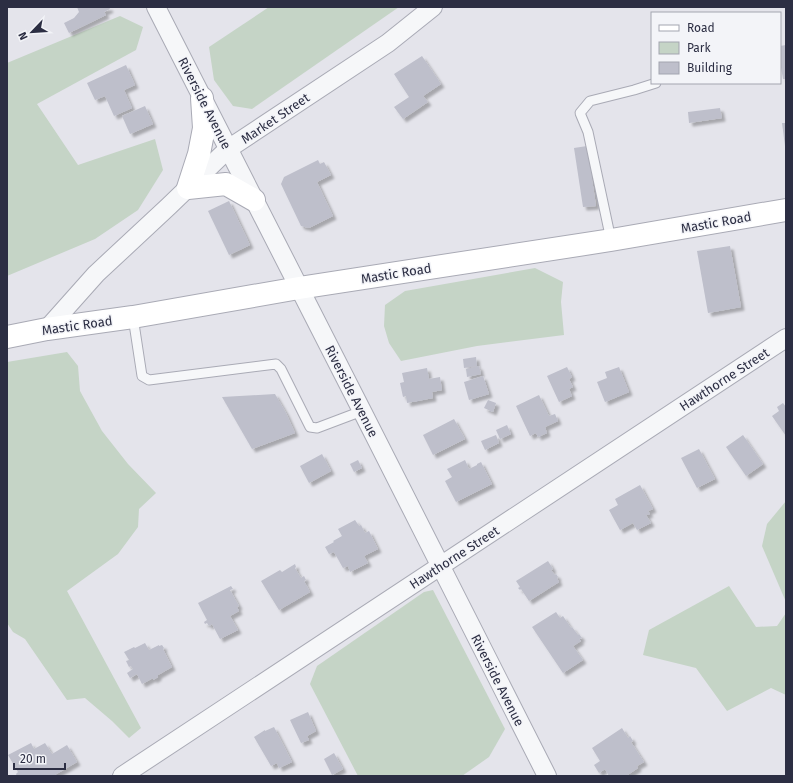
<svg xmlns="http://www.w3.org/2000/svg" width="793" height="783" font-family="'Fira Sans',sans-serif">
	<defs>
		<filter id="shadow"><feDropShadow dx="3.5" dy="3.5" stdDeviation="1" flood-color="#0004"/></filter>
	</defs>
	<rect width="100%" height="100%" fill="#e4e4eb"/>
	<g fill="#c5d4c6">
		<path d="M 269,7 L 399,7 L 252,109 L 233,106 L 214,80 L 209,47 Z"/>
		<path d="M 120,16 L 143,27 L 136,50 L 37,104 L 78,165 L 155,139 L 163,170 L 138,210 L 95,239 L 7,276 L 7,63 Z"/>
		<path d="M 535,268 L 563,282 L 561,302 L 564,335 L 477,346 L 401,361 L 389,343 L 384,326 L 385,305 L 405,291 Z"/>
		<path d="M 67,352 L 78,366 L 80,391 L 102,431 L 128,464 L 156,493 L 139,509 L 138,527 L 118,554 L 67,591 L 141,728 L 129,738 L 112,721 L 85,698 L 67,700 L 25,639 L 13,632 L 7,623 L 7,362 Z"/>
		<path d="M 786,501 L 786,602 L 762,546 L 767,524 Z"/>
		<path d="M 729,586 L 756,627 L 777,626 L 786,613 L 786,695 L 771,688 L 727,711 L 696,668 L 643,655 L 649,630 Z"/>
		<path d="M 433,590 L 505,729 L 489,757 L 462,776 L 358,776 L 310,684 L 317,666 L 424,592 Z"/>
	</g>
	<g fill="#bebfcb" filter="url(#shadow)">
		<path d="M 77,7 L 109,7 L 110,9 L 104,12 L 106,15 L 69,33 L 64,23 L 74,18 L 79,12 Z"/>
		<path d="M 786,45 L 786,79 L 783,79 L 780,62 L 780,46 Z"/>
		<path d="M 422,56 L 441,84 L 423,96 L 428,102 L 403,119 L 394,107 L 409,97 L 394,74 Z"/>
		<path d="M 126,65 L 135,85 L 124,90 L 132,108 L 114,116 L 105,96 L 95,100 L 87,83 Z"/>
		<path d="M 145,106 L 153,124 L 130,134 L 122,116 Z"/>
		<path d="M 720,108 L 722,118 L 689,123 L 688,112 Z"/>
		<path d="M 782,123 L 786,123 L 786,146 L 785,146 Z"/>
		<path d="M 587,146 L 596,206 L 583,207 L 574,148 Z"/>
		<path d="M 318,160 L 320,164 L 324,162 L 331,175 L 317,182 L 333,216 L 309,228 L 301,226 L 281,184 L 284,177 Z"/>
		<path d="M 229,201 L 250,245 L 229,255 L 208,211 Z"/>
		<path d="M 730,246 L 741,307 L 708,313 L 697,251 Z"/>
		<path d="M 476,357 L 477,366 L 464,368 L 463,359 Z"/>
		<path d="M 479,366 L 481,374 L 467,377 L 466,369 Z"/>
		<path d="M 567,367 L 572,377 L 569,379 L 573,387 L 569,389 L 572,396 L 559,402 L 547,376 Z"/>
		<path d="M 619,367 L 629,392 L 605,402 L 597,382 L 607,378 L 605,372 Z"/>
		<path d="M 427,368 L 429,379 L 440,377 L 442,390 L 432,392 L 433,398 L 407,403 L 406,396 L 403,397 L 400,383 L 404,382 L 402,373 Z"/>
		<path d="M 483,376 L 489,394 L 469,400 L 464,382 Z"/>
		<path d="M 275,394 L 286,413 L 295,433 L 252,449 L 222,397 Z"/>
		<path d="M 539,395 L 549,416 L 555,414 L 558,421 L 545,427 L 547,433 L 538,437 L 536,433 L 530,436 L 516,406 Z"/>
		<path d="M 488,400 L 496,403 L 493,412 L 484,408 Z"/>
		<path d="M 783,403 L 786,407 L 786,436 L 772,416 L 779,411 L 777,407 Z"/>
		<path d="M 454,419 L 465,439 L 433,455 L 423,435 Z"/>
		<path d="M 507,425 L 511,434 L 500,439 L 496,430 Z"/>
		<path d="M 496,435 L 499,443 L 485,450 L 481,441 Z"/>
		<path d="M 743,435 L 763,464 L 746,476 L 726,447 Z"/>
		<path d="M 699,449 L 715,479 L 697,488 L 681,458 Z"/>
		<path d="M 322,454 L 331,471 L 309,483 L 300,466 Z"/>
		<path d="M 358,460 L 362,468 L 354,472 L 350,464 Z"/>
		<path d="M 465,460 L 469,469 L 477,465 L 477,464 L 481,462 L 492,484 L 456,502 L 445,481 L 452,477 L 447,469 Z"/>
		<path d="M 640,485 L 653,509 L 648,511 L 650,514 L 646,515 L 651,523 L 637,530 L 633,523 L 620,530 L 609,510 L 618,505 L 615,499 Z"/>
		<path d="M 355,520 L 359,526 L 361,525 L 365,533 L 369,531 L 378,549 L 364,556 L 368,563 L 350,572 L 348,566 L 343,568 L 334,552 L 329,554 L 325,547 L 334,542 L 333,541 L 342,536 L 338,529 Z"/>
		<path d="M 548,561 L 553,569 L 551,570 L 555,575 L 556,574 L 558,577 L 557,578 L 559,582 L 529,601 L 521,589 L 520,590 L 518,588 L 520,587 L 516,581 Z"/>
		<path d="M 295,564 L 296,567 L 295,568 L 301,578 L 304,576 L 306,580 L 304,581 L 310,592 L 279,610 L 261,581 L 280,570 L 282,572 Z"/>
		<path d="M 231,586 L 233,589 L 230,590 L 239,606 L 237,607 L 239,611 L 230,616 L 238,630 L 220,639 L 212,624 L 209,626 L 207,623 L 205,624 L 204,622 L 207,620 L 198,603 Z"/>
		<path d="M 556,612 L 560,618 L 563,616 L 571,628 L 572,627 L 578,635 L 579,634 L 582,638 L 579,639 L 581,641 L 573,646 L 583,660 L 563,673 L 532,627 Z"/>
		<path d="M 145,643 L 149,650 L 159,645 L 159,646 L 162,645 L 164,648 L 163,649 L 172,667 L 158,675 L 158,677 L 153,680 L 153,678 L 142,684 L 137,674 L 130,678 L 127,673 L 133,669 L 131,666 L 129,667 L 126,661 L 129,660 L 124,652 L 134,647 L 135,648 Z"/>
		<path d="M 308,712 L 316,731 L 307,736 L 309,740 L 301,743 L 290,720 Z"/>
		<path d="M 274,727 L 292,762 L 279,768 L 277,763 L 271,766 L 254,737 L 265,730 L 265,731 Z"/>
		<path d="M 622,728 L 628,738 L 630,736 L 633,741 L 631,742 L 644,762 L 637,766 L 638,768 L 626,776 L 609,776 L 605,769 L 599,773 L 594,765 L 600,761 L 592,748 Z"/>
		<path d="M 31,743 L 34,749 L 45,743 L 52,754 L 67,745 L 77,762 L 53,776 L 17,776 L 16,774 L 18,772 L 8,755 Z"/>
		<path d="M 334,753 L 343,769 L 332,775 L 324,759 Z"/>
	</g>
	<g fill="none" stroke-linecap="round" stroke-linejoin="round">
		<defs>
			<g id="lane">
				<path d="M 611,240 L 588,132 L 580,113 L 590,101 L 634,90 L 656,83"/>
				<path d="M 133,317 L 142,376 L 149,380 L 276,364 L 281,369 L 310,427 L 317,428 L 362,411"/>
			</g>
			<g id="street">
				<path d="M 156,7 L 362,411 L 547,776"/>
				<path d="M 47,329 L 96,274 L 169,206 L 228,149 L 388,43 L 433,7"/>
				<path d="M 122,776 L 786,338"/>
			</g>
			<g id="secondary">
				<path d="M 202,98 L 204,128 L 199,154 L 188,188 L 226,184 L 254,200"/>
				<path d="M 7,337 L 47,329 L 133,317 L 299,288 L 611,240 L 786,210"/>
			</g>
		</defs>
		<use href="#lane" stroke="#a9aab5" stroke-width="11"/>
		<use href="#street" stroke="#a9aab5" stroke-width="20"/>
		<use href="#secondary" stroke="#a9aab5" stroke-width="24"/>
		<use href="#lane" stroke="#f6f7f9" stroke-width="9"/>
		<use href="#street" stroke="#f6f7f9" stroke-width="18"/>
		<use href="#secondary" stroke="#fff" stroke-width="22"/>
	</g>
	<g text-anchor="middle" stroke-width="3" stroke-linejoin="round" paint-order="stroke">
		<g font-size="13" fill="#2c2e43" stroke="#f3f4f8">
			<text transform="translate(205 103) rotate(63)" y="5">Riverside Avenue</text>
			<text transform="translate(275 118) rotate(-34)" y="5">Market Street</text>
			<text transform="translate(716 222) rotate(-10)" y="5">Mastic Road</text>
			<text transform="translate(396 273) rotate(-9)" y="5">Mastic Road</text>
			<text transform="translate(77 325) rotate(-8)" y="5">Mastic Road</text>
			<text transform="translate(724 379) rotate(-33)" y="5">Hawthorne Street</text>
			<text transform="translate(352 391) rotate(63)" y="5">Riverside Avenue</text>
			<text transform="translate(454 557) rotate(-33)" y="5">Hawthorne Street</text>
			<text transform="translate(498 680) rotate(63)" y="5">Riverside Avenue</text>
		</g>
	</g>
	<rect width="793" height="783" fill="none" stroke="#2c2e43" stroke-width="16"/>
	<rect x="651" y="12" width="130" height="72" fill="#f3f4f8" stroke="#a3a5b0"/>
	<rect x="659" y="25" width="20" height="6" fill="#ffffff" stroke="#a3a5b0"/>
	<text x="687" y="32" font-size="12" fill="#2c2e43">Road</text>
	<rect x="659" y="42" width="20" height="12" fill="#c5d4c6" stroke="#a3a5b0"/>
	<text x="687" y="52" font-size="12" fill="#2c2e43">Park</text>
	<rect x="659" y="62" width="20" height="12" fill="#bebfcb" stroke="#a3a5b0"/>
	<text x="687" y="72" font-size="12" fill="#2c2e43">Building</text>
	<g transform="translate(32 32) rotate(245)" stroke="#f3f4f8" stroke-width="3" paint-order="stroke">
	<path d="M0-3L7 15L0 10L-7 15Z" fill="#2c2e43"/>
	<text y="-6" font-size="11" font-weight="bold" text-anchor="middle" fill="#2c2e43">N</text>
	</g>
	<path d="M14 763v6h51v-6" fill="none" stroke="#2c2e43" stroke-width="2"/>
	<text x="20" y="763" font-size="12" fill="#2c2e43" stroke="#f3f4f8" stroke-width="3" paint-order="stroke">20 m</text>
</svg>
